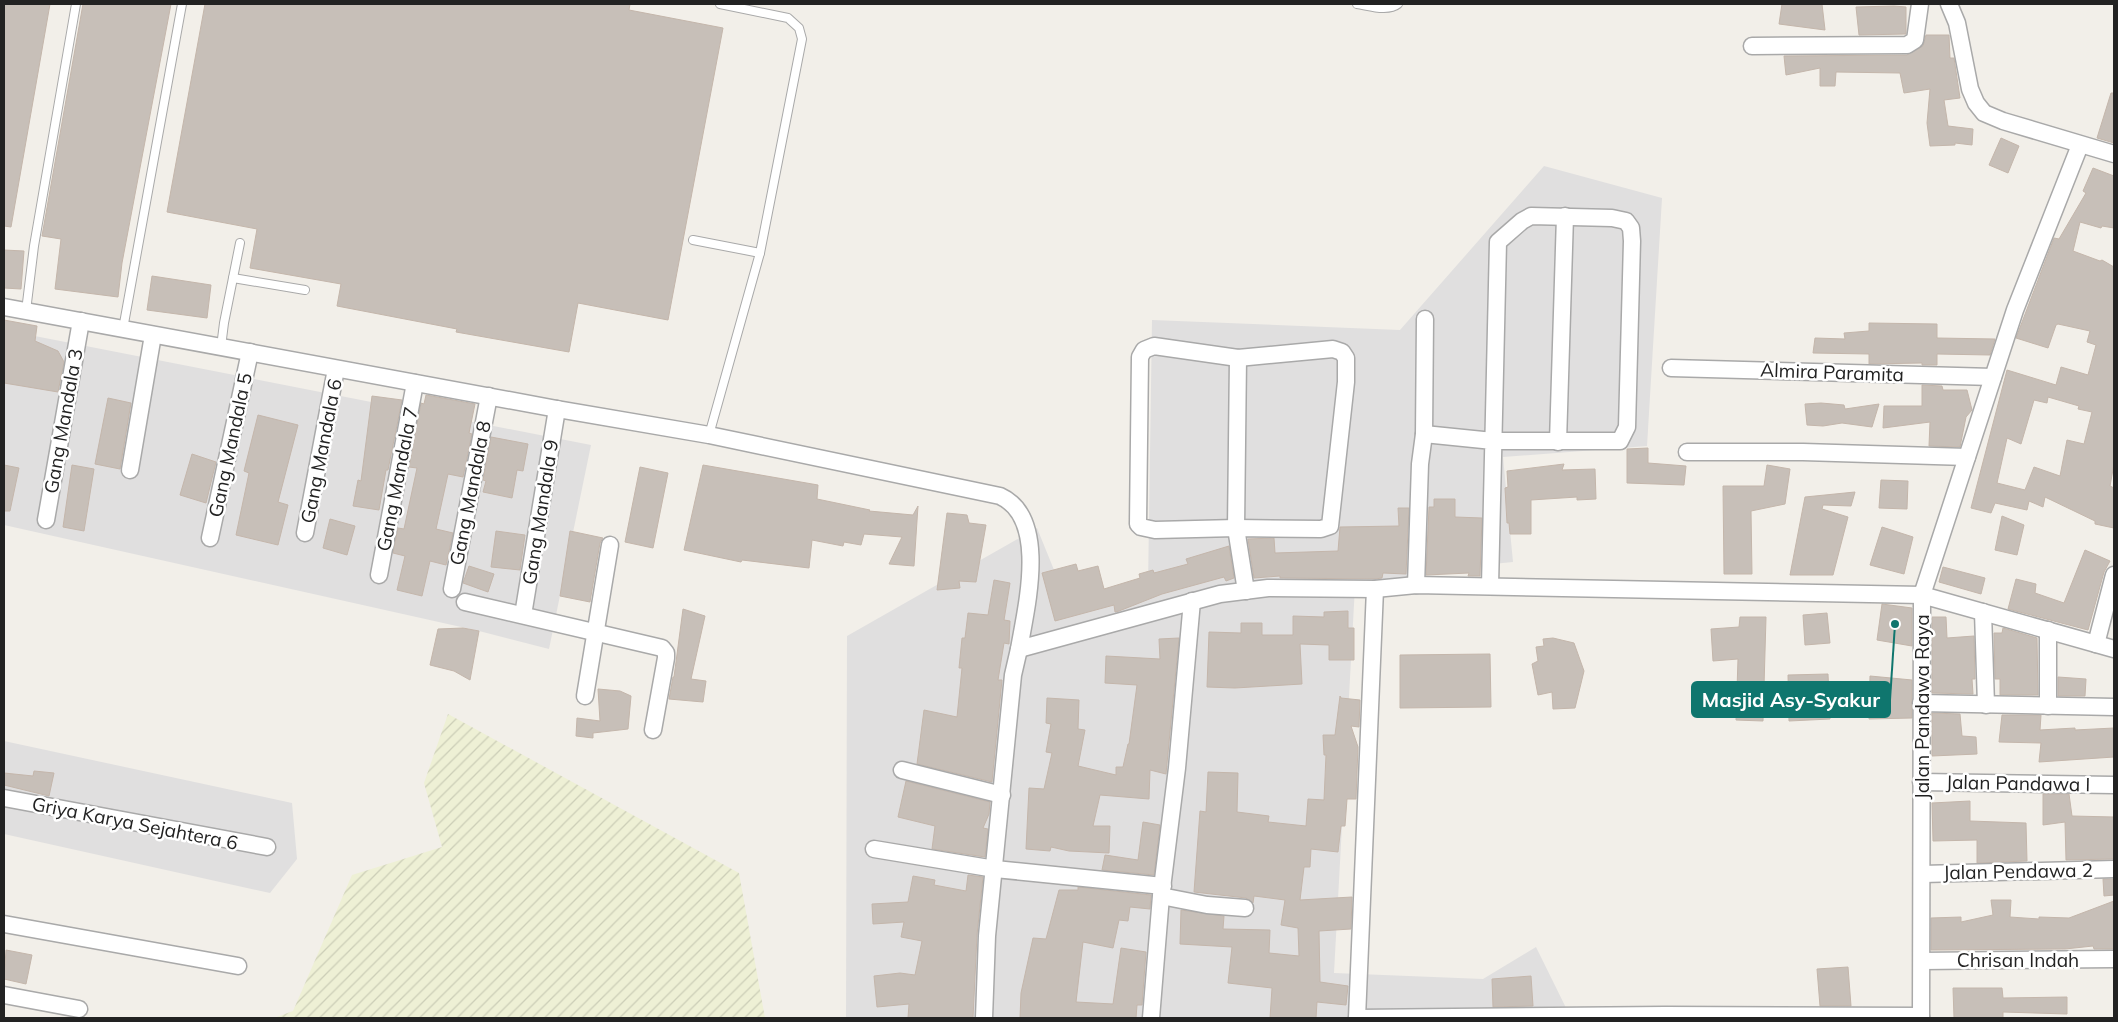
<svg xmlns="http://www.w3.org/2000/svg" width="2118" height="1022" font-family="Mulish,sans-serif">
	<defs>
		<pattern id="farmland-furrows" width="10" height="10" patternUnits="userSpaceOnUse" patternTransform="scale(1.25)"><rect width="10" height="10" fill="#eef0d5"/><path d="M-1 1l2-2M0 10L10 0M9 11l2-2" fill="none" stroke="#ccceb7"/></pattern>
	</defs>
	<rect width="100%" height="100%" fill="#f2efe9"/>
	<g fill="#e0dfdf">
		<path d="M 1544,166 L 1662,198 L 1647,446 L 1503,457 L 1513,562 L 1462,567 L 1396,581 L 1355,586 L 1334,973 L 1483,979 L 1536,947 L 1571,1018 L 846,1018 L 847,636 L 1037,528 L 1065,597 L 1148,587 L 1152,320 L 1400,330 Z"/>
		<path d="M 4,330 L 591,445 L 549,649 L 479,631 L 4,525 Z"/>
		<path d="M 4,741 L 292,803 L 297,859 L 270,893 L 4,834 Z"/>
	</g>
	<path fill="url(#farmland-furrows)" d="M 448,714 L 739,873 L 765,1018 L 274,1018 L 293,1011 L 352,875 L 442,847 L 424,783 Z"/>
	<g fill="#c7bfb8" stroke="#c4b6ab" fill-rule="evenodd">
		<path d="M 4,4 L 50,4 L 11,227 L 4,226 Z"/>
		<path d="M 83,4 L 171,4 L 122,263 L 118,297 L 55,289 L 61,239 L 42,236 Z"/>
		<path d="M 205,4 L 630,4 L 629,10 L 723,28 L 668,320 L 578,303 L 569,352 L 456,332 L 457,329 L 337,306 L 341,284 L 250,268 L 257,229 L 167,212 Z"/>
		<path d="M 1782,4 L 1822,4 L 1825,30 L 1779,24 Z"/>
		<path d="M 1894,6 L 1906,7 L 1906,34 L 1859,35 L 1856,7 Z"/>
		<path d="M 1926,35 L 1949,35 L 1950,58 L 1954,58 L 1960,98 L 1944,100 L 1948,126 L 1973,129 L 1972,145 L 1955,143 L 1955,145 L 1930,146 L 1927,123 L 1930,89 L 1904,93 L 1900,73 L 1836,72 L 1835,86 L 1820,86 L 1820,68 L 1786,75 L 1784,56 L 1907,55 L 1923,46 Z"/>
		<path d="M 2111,93 L 2114,93 L 2114,143 L 2097,138 Z"/>
		<path d="M 2001,138 L 2019,146 L 2008,173 L 1989,165 Z"/>
		<path d="M 2093,168 L 2114,176 L 2114,228 L 2102,226 L 2101,228 L 2080,222 L 2073,251 L 2100,261 L 2102,260 L 2114,267 L 2114,464 L 2110,486 L 2114,488 L 2114,528 L 2095,524 L 2095,521 L 2045,497 L 2043,507 L 2029,501 L 2027,510 L 1995,503 L 1991,513 L 1971,508 L 2007,370 L 2056,385 L 2061,367 L 2088,375 L 2096,345 L 2087,342 L 2090,331 L 2058,324 L 2056,325 L 2048,348 L 2016,338 L 2054,238 L 2059,239 L 2086,193 L 2083,191 ZM 2048,397 L 2079,406 L 2078,409 L 2092,412 L 2084,444 L 2067,440 L 2060,476 L 2034,467 L 2025,490 L 1997,483 L 2007,438 L 2021,444 L 2034,400 L 2047,403 Z"/>
		<path d="M 4,250 L 24,251 L 21,289 L 4,288 Z"/>
		<path d="M 152,276 L 211,285 L 207,318 L 147,310 Z"/>
		<path d="M 4,320 L 37,326 L 35,341 L 58,351 L 64,362 L 58,392 L 4,383 Z"/>
		<path d="M 1869,323 L 1937,324 L 1937,338 L 1995,339 L 1990,355 L 1937,354 L 1937,365 L 1922,365 L 1922,363 L 1869,364 L 1869,354 L 1813,353 L 1815,338 L 1845,339 L 1844,333 L 1869,331 Z"/>
		<path d="M 1922,385 L 1942,386 L 1943,390 L 1967,390 L 1972,410 L 1966,417 L 1960,447 L 1929,446 L 1930,422 L 1883,428 L 1884,406 L 1922,406 Z"/>
		<path d="M 426,395 L 475,404 L 469,433 L 472,434 L 463,477 L 448,474 L 436,529 L 453,533 L 446,565 L 430,561 L 422,596 L 397,590 L 405,556 L 393,553 L 398,528 L 404,529 L 417,468 L 409,467 L 421,403 L 424,404 Z"/>
		<path d="M 372,396 L 402,400 L 388,470 L 386,470 L 379,510 L 353,506 L 358,480 L 361,481 Z"/>
		<path d="M 108,398 L 131,403 L 120,469 L 95,464 Z"/>
		<path d="M 1821,403 L 1844,405 L 1845,409 L 1879,404 L 1872,427 L 1842,423 L 1823,426 L 1807,425 L 1805,404 Z"/>
		<path d="M 258,415 L 298,425 L 278,502 L 288,505 L 278,545 L 236,535 L 249,473 L 244,471 Z"/>
		<path d="M 491,437 L 528,444 L 523,471 L 517,470 L 512,498 L 483,492 L 486,481 L 483,480 Z"/>
		<path d="M 1648,448 L 1648,463 L 1686,466 L 1684,485 L 1627,483 L 1627,449 Z"/>
		<path d="M 192,454 L 216,462 L 206,503 L 180,495 Z"/>
		<path d="M 1564,464 L 1562,470 L 1595,469 L 1596,499 L 1577,500 L 1577,497 L 1531,500 L 1531,534 L 1510,534 L 1509,523 L 1507,523 L 1505,488 L 1508,487 L 1507,471 Z"/>
		<path d="M 4,465 L 19,468 L 10,511 L 4,511 Z"/>
		<path d="M 72,465 L 94,469 L 84,531 L 63,527 Z"/>
		<path d="M 703,465 L 818,485 L 817,499 L 870,510 L 869,511 L 913,515 L 918,506 L 914,566 L 889,564 L 902,537 L 864,534 L 861,545 L 844,542 L 843,546 L 812,540 L 809,568 L 742,560 L 741,562 L 684,550 Z"/>
		<path d="M 1767,465 L 1790,469 L 1785,504 L 1751,511 L 1752,574 L 1724,574 L 1723,486 L 1764,486 Z"/>
		<path d="M 640,467 L 668,473 L 653,548 L 625,542 Z"/>
		<path d="M 1881,480 L 1908,481 L 1907,509 L 1879,508 Z"/>
		<path d="M 1855,492 L 1851,506 L 1823,505 L 1822,509 L 1848,517 L 1833,575 L 1790,575 L 1805,497 Z"/>
		<path d="M 1434,499 L 1455,499 L 1455,517 L 1482,518 L 1480,576 L 1468,576 L 1469,573 L 1426,575 L 1429,507 L 1434,507 Z"/>
		<path d="M 1398,508 L 1409,508 L 1406,574 L 1383,573 L 1382,578 L 1375,579 L 1280,578 L 1280,576 L 1254,578 L 1248,539 L 1274,538 L 1275,553 L 1338,551 L 1340,527 L 1399,526 Z"/>
		<path d="M 947,513 L 967,515 L 969,523 L 986,525 L 976,582 L 959,581 L 960,588 L 937,590 Z"/>
		<path d="M 2002,516 L 2024,525 L 2017,555 L 1995,550 Z"/>
		<path d="M 330,519 L 355,526 L 347,555 L 323,548 Z"/>
		<path d="M 1882,527 L 1913,537 L 1904,574 L 1870,565 Z"/>
		<path d="M 496,531 L 525,535 L 520,570 L 491,567 Z"/>
		<path d="M 570,531 L 603,538 L 600,543 L 590,602 L 560,596 Z"/>
		<path d="M 1229,546 L 1234,578 L 1226,581 L 1224,577 L 1162,594 L 1119,611 L 1115,612 L 1114,605 L 1055,621 L 1042,573 L 1076,564 L 1078,571 L 1098,566 L 1104,589 L 1140,578 L 1139,574 L 1153,570 L 1154,573 L 1188,564 L 1186,559 Z"/>
		<path d="M 2085,550 L 2110,561 L 2104,572 L 2088,630 L 2008,609 L 2016,579 L 2036,584 L 2035,593 L 2064,603 Z"/>
		<path d="M 469,566 L 494,574 L 488,592 L 463,583 Z"/>
		<path d="M 1943,567 L 1985,578 L 1981,594 L 1939,582 Z"/>
		<path d="M 994,580 L 1010,583 L 1004,620 L 1010,621 L 1009,644 L 1004,643 L 998,680 L 1002,680 L 992,782 L 917,764 L 924,710 L 957,717 L 962,668 L 959,668 L 962,638 L 965,638 L 968,613 L 988,615 Z"/>
		<path d="M 1882,604 L 1912,608 L 1912,646 L 1877,640 Z"/>
		<path d="M 683,609 L 705,616 L 691,679 L 706,681 L 703,702 L 669,699 L 673,677 L 674,677 Z"/>
		<path d="M 1348,611 L 1348,628 L 1354,628 L 1354,660 L 1329,660 L 1329,645 L 1300,644 L 1302,684 L 1235,688 L 1207,687 L 1209,632 L 1241,633 L 1241,623 L 1262,623 L 1262,635 L 1293,635 L 1293,616 L 1324,617 L 1324,612 Z"/>
		<path d="M 1827,613 L 1830,643 L 1805,645 L 1803,615 Z"/>
		<path d="M 1740,617 L 1766,617 L 1763,721 L 1736,720 L 1738,659 L 1713,661 L 1711,629 L 1739,627 Z"/>
		<path d="M 1932,617 L 1946,617 L 1947,638 L 1974,636 L 1975,679 L 1972,679 L 1973,694 L 1932,693 Z"/>
		<path d="M 463,628 L 479,631 L 470,680 L 454,671 L 430,665 L 438,629 Z"/>
		<path d="M 2003,628 L 2037,638 L 2038,695 L 2000,695 L 2000,679 L 1995,679 L 1994,633 L 2002,633 Z"/>
		<path d="M 1179,638 L 1166,774 L 1150,770 L 1149,799 L 1100,795 L 1093,826 L 1110,826 L 1109,853 L 1069,851 L 1051,847 L 1050,851 L 1026,849 L 1029,788 L 1044,789 L 1052,753 L 1046,752 L 1051,724 L 1046,723 L 1047,698 L 1079,700 L 1078,729 L 1085,730 L 1078,766 L 1116,775 L 1116,767 L 1123,767 L 1128,744 L 1129,744 L 1137,685 L 1105,683 L 1106,656 L 1160,659 L 1159,639 Z"/>
		<path d="M 1553,638 L 1574,643 L 1584,671 L 1575,708 L 1553,709 L 1552,692 L 1538,695 L 1532,664 L 1538,661 L 1536,647 L 1544,646 L 1543,639 Z"/>
		<path d="M 1490,654 L 1491,707 L 1400,708 L 1400,655 Z"/>
		<path d="M 1828,674 L 1830,719 L 1789,721 L 1788,675 Z"/>
		<path d="M 1870,676 L 1912,680 L 1912,718 L 1869,719 Z"/>
		<path d="M 2058,677 L 2086,679 L 2085,696 L 2058,696 Z"/>
		<path d="M 598,689 L 620,691 L 631,696 L 628,729 L 593,733 L 593,738 L 576,736 L 577,718 L 600,721 Z"/>
		<path d="M 1340,696 L 1341,698 L 1360,700 L 1359,727 L 1351,726 L 1358,747 L 1356,799 L 1347,799 L 1345,826 L 1341,826 L 1338,852 L 1311,849 L 1310,867 L 1304,867 L 1300,900 L 1352,897 L 1351,929 L 1319,931 L 1320,982 L 1348,986 L 1346,1005 L 1317,1002 L 1316,1018 L 1270,1018 L 1272,988 L 1228,983 L 1232,947 L 1180,944 L 1181,910 L 1224,916 L 1223,929 L 1270,930 L 1269,953 L 1299,956 L 1298,928 L 1281,925 L 1285,900 L 1254,896 L 1253,903 L 1246,898 L 1194,892 L 1200,811 L 1206,812 L 1208,772 L 1238,773 L 1237,812 L 1269,816 L 1268,822 L 1306,826 L 1308,799 L 1324,800 L 1326,755 L 1324,755 L 1323,735 L 1335,735 Z"/>
		<path d="M 1932,713 L 1960,714 L 1962,736 L 1976,737 L 1977,754 L 1932,756 Z"/>
		<path d="M 2002,715 L 2041,715 L 2040,730 L 2075,728 L 2075,730 L 2114,728 L 2114,757 L 2039,762 L 2041,743 L 1999,742 Z"/>
		<path d="M 34,771 L 54,773 L 49,796 L 4,785 L 4,773 L 33,776 Z"/>
		<path d="M 906,781 L 990,802 L 989,814 L 983,828 L 988,829 L 985,857 L 932,849 L 935,826 L 898,817 Z"/>
		<path d="M 2043,794 L 2069,794 L 2072,816 L 2114,817 L 2114,859 L 2066,860 L 2065,822 L 2043,825 Z"/>
		<path d="M 1970,801 L 1970,821 L 2026,823 L 2027,861 L 1977,863 L 1977,840 L 1933,841 L 1932,803 Z"/>
		<path d="M 1143,822 L 1160,825 L 1154,875 L 1102,870 L 1105,855 L 1138,860 Z"/>
		<path d="M 968,875 L 983,877 L 977,935 L 973,1018 L 908,1018 L 909,1004 L 877,1007 L 874,976 L 900,973 L 915,975 L 922,941 L 901,937 L 904,922 L 873,924 L 872,904 L 908,902 L 913,876 L 935,880 L 934,885 L 966,891 Z"/>
		<path d="M 2103,879 L 2114,879 L 2114,895 L 2104,896 Z"/>
		<path d="M 1078,887 L 1151,895 L 1150,909 L 1130,907 L 1128,921 L 1119,920 L 1113,948 L 1083,942 L 1076,1002 L 1113,1004 L 1121,948 L 1146,952 L 1142,1005 L 1137,1005 L 1136,1018 L 1020,1018 L 1021,993 L 1033,938 L 1046,939 L 1059,890 L 1078,890 Z"/>
		<path d="M 1991,900 L 2011,900 L 2010,917 L 2039,919 L 2039,917 L 2069,918 L 2114,901 L 2114,949 L 2094,949 L 2093,946 L 2065,949 L 1931,950 L 1931,918 L 1961,917 L 1961,922 L 1993,915 Z"/>
		<path d="M 6,950 L 32,955 L 26,984 L 4,979 Z"/>
		<path d="M 1848,967 L 1851,1006 L 1820,1006 L 1817,969 Z"/>
		<path d="M 1531,976 L 1533,1006 L 1493,1007 L 1492,979 Z"/>
		<path d="M 1953,988 L 2002,988 L 2003,998 L 2067,997 L 2067,1014 L 2003,1012 L 2003,1018 L 1954,1018 Z"/>
	</g>
	<g fill="none" stroke-linecap="round" stroke-linejoin="round">
		<defs>
			<g id="lane">
				<path d="M 1357,4 C 1370,6 1388,12 1398,4"/>
				<path d="M 693,240 L 760,253"/>
				<path d="M 233,278 L 305,290"/>
				<path d="M 26,311 L 34,246 L 76,4"/>
				<path d="M 123,329 L 182,4"/>
				<path d="M 221,347 L 224,323 L 240,243"/>
				<path d="M 709,435 L 760,253 L 802,39 L 799,28 L 788,18 L 720,4"/>
			</g>
			<g id="street">
				<path d="M 1949,4 L 1957,23 L 1970,89 L 1976,103 L 1984,113 L 2003,121 L 2114,154"/>
				<path d="M 1752,46 L 1907,45 L 1915,40 L 1920,4"/>
				<path d="M 4,307 L 557,409 L 709,435 L 1000,496 C 1049,518 1026,608 1019,649 L 1220,594 L 1268,588 L 1375,589 L 1416,585 L 1922,595 L 2015,310 L 2080,145"/>
				<path d="M 1154,346 L 1238,358 L 1333,349 L 1342,352 L 1346,358 L 1346,382 L 1330,526 L 1321,529 L 1236,528 L 1155,530 L 1141,527 L 1138,524 L 1140,357 L 1144,350 Z"/>
				<path d="M 1238,358 L 1236,528 L 1246,591"/>
				<path d="M 1671,368 L 1993,377"/>
				<path d="M 1424,434 L 1493,441 L 1620,441 L 1627,427 L 1632,241 L 1631,228 L 1626,221 L 1612,218 L 1531,216 L 1522,221 L 1498,242 L 1490,586"/>
				<path d="M 1558,442 L 1565,216"/>
				<path d="M 1687,452 L 1803,452 L 1967,457"/>
				<path d="M 130,470 L 153,335"/>
				<path d="M 46,520 L 81,321"/>
				<path d="M 305,533 L 336,369"/>
				<path d="M 210,538 L 250,352"/>
				<path d="M 379,575 L 415,383"/>
				<path d="M 1416,585 L 1420,464 L 1424,434 L 1425,319"/>
				<path d="M 452,589 L 489,396"/>
				<path d="M 465,602 L 662,648 L 666,653 L 666,658 L 653,730"/>
				<path d="M 1983,612 L 1986,705"/>
				<path d="M 523,615 L 557,409"/>
				<path d="M 2096,644 L 2114,575"/>
				<path d="M 585,696 L 610,545"/>
				<path d="M 1921,703 L 2114,707"/>
				<path d="M 2048,706 L 2048,630"/>
				<path d="M 902,770 L 1002,795"/>
				<path d="M 1921,782 L 2114,785"/>
				<path d="M 4,798 L 267,847"/>
				<path d="M 874,849 L 995,869 L 1163,886"/>
				<path d="M 1923,874 L 2114,869"/>
				<path d="M 1161,896 L 1207,905 L 1245,908"/>
				<path d="M 4,924 L 238,966"/>
				<path d="M 1922,961 L 2114,959"/>
				<path d="M 4,995 L 79,1009"/>
				<path d="M 984,1018 L 987,936 L 1013,675 L 1019,649"/>
				<path d="M 1151,1018 L 1161,896 L 1177,768 L 1192,601"/>
				<path d="M 1357,1018 L 1665,1015 L 1921,1016"/>
				<path d="M 1357,1018 L 1375,589"/>
				<path d="M 1921,1018 L 1922,595 L 2114,649"/>
			</g>
		</defs>
		<use href="#lane" stroke="#a9a9a9" stroke-width="10"/>
		<use href="#street" stroke="#a9a9a9" stroke-width="19"/>
		<use href="#lane" stroke="#fff" stroke-width="8"/>
		<use href="#street" stroke="#fff" stroke-width="16"/>
	</g>
	<g text-anchor="middle" stroke-width="5" stroke-linejoin="round" paint-order="stroke">
		<g font-size="19" fill="#222" stroke="#fff">
			<text transform="translate(1832 372) rotate(2)" y="7">Almira Paramita</text>
			<text transform="translate(63 421) rotate(-80)" y="7">Gang Mandala 3</text>
			<text transform="translate(230 445) rotate(-78)" y="7">Gang Mandala 5</text>
			<text transform="translate(321 451) rotate(-79)" y="7">Gang Mandala 6</text>
			<text transform="translate(397 479) rotate(-79)" y="7">Gang Mandala 7</text>
			<text transform="translate(470 493) rotate(-79)" y="7">Gang Mandala 8</text>
			<text transform="translate(540 512) rotate(-81)" y="7">Gang Mandala 9</text>
			<text transform="translate(1922 707) rotate(-90)" y="7">Jalan Pandawa Raya</text>
			<text transform="translate(2018 783) rotate(1)" y="7">Jalan Pandawa I</text>
			<text transform="translate(135 823) rotate(11)" y="7">Griya Karya Sejahtera 6</text>
			<text transform="translate(2018 871) rotate(-1)" y="7">Jalan Pendawa 2</text>
			<text x="2018" y="967">Chrisan Indah</text>
		</g>
	</g>
	<path fill="none" stroke="#0f766e" stroke-width="2" d="M1895 624L1890 700"/>
	<circle fill="#0f766e" stroke="#fff" stroke-width="2" cx="1895" cy="624" r="5"/>
	<rect fill="#0f766e" stroke="#0f766e" stroke-width="2" x="1692" y="682" width="198" height="35" rx="5"/>
	<g font-size="20" text-anchor="middle" font-weight="bold" fill="#fff">
		<text x="1791" y="707">Masjid Asy-Syakur</text>
	</g>
	<rect width="2118" height="1022" fill="none" stroke="#222222" stroke-width="10"/>
</svg>
